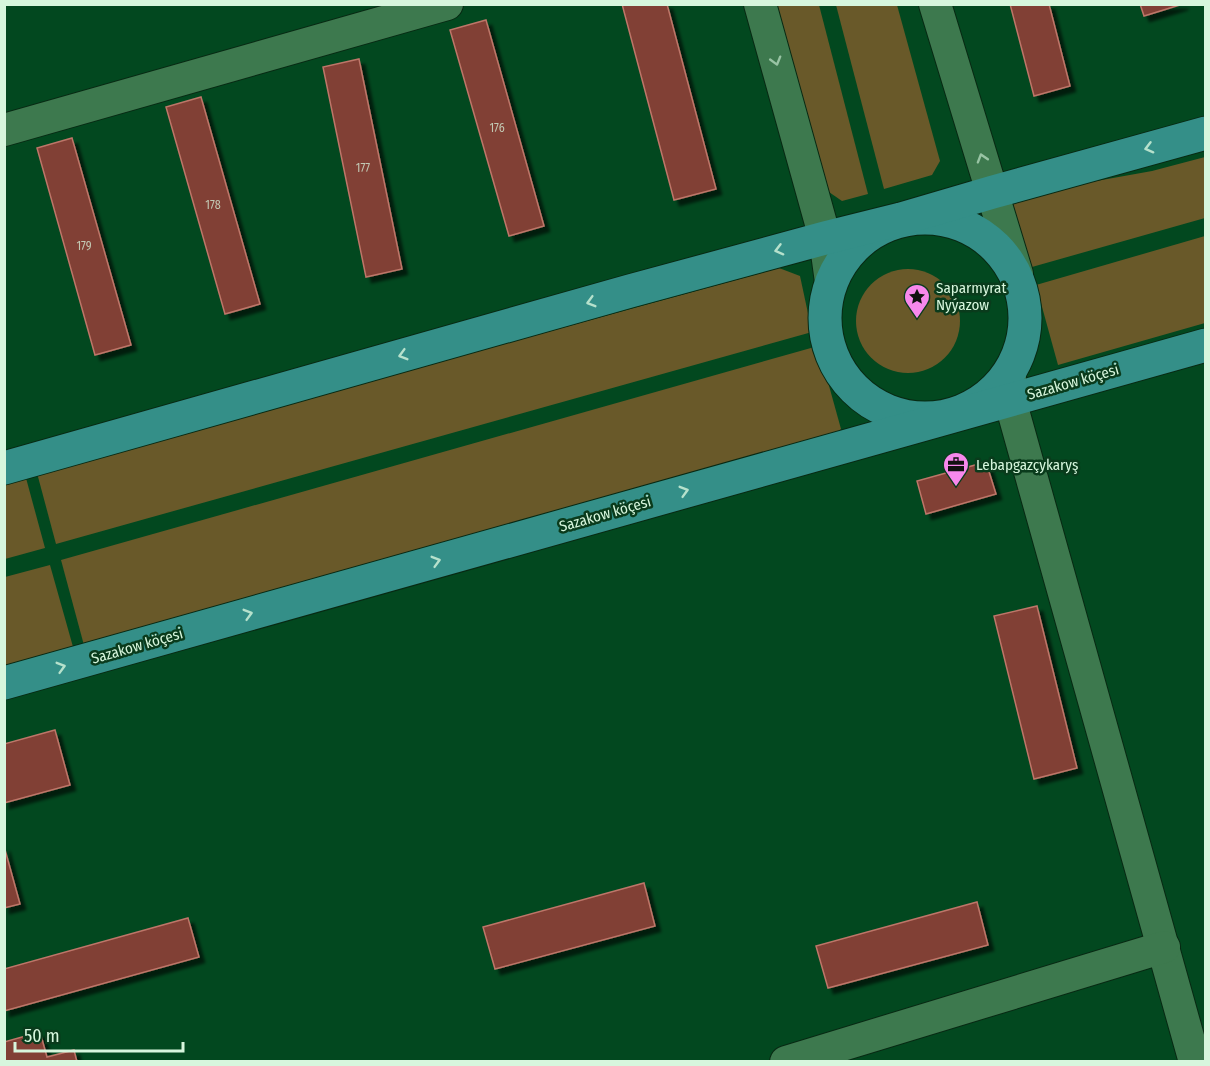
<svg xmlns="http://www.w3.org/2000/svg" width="1210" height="1066" font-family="'Fira Sans Condensed',sans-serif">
	<defs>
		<filter id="shadow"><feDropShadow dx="5.5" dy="5.5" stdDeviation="1.5" flood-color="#0009"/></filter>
	</defs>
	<rect width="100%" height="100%" fill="#02481f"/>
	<g fill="#695929">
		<path d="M 774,5 L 819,5 L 868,194 L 842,201 L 826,190 Z"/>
		<path d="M 836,5 L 897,5 L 940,161 L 932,175 L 884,189 Z"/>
		<path d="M 1205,157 L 1205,218 L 1032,267 L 1009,201 L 1046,190 L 1152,171 Z"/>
		<path d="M 1205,236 L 1205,323 L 1058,365 L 1036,285 Z"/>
		<path d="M 779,268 L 800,276 L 812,332 L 56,544 L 37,473 Z"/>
		<circle cx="908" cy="321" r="52"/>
		<path d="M 818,346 L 841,429 L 828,444 L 85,649 L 61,560 Z"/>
		<path d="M 26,478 L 45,548 L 5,559 L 5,484 Z"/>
		<path d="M 50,565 L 75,654 L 5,673 L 5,577 Z"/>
	</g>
	<g fill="#813f34" stroke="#be7669" stroke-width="1.5" filter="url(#shadow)">
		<path d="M 622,4 L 667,4 L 716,189 L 674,200 Z"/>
		<path d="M 1010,4 L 1049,4 L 1070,86 L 1034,96 Z"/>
		<path d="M 1140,4 L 1183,4 L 1144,16 Z"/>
		<path d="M 486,20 L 544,226 L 509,236 L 450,30 Z"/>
		<path d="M 359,59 L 402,269 L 366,277 L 323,67 Z"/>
		<path d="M 201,97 L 260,304 L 225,314 L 166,107 Z"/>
		<path d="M 72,138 L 131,345 L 95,355 L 37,148 Z"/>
		<path d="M 986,462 L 996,494 L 926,514 L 917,481 Z"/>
		<path d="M 1037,606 L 1077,768 L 1034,779 L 994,616 Z"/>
		<path d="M 55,730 L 70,785 L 4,803 L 4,744 Z"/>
		<path d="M 4,846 L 20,904 L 4,908 Z"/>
		<path d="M 644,883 L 655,926 L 495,969 L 483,927 Z"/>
		<path d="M 977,902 L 988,945 L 828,988 L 816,946 Z"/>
		<path d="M 188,918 L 199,957 L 4,1011 L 4,969 Z"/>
		<path d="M 40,1032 L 47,1057 L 74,1050 L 77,1062 L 4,1062 L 4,1042 Z"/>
	</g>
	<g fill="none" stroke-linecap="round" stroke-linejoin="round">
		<defs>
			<g id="minor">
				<path d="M 760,4 L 825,238 L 831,282"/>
				<path d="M 935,4 L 1017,274"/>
				<path d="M 4,130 L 447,4"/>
				<path d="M 1010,373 L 1010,400 L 1195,1062"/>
				<path d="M 786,1062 L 1164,947"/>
			</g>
			<g id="major">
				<circle cx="925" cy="318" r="100"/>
				<path d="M 4,468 L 630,291 L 825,238 L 901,219 L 993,192 L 1206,133"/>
				<path d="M 4,683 L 1206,345"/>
			</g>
		</defs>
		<use href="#minor" stroke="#082913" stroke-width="34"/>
		<use href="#major" stroke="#082913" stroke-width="35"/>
		<use href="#minor" stroke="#3d794e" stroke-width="32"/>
		<use href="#major" stroke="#348f88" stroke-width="33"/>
	</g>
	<defs><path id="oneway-chevron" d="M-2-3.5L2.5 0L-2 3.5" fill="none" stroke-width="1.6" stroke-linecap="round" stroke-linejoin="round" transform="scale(1.5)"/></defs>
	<g stroke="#99c4a4">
		<use href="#oneway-chevron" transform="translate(776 61) rotate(74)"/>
		<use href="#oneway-chevron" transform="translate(982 158) rotate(-107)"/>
	</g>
	<g stroke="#b6e1cc">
		<use href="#oneway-chevron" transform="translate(1149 148) rotate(165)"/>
		<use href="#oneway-chevron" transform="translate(779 250) rotate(165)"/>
		<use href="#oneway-chevron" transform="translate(591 302) rotate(164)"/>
		<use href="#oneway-chevron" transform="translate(403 355) rotate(164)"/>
		<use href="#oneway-chevron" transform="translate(684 491) rotate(-16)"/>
		<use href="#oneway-chevron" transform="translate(436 561) rotate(-16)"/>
		<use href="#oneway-chevron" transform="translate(248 614) rotate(-16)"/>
		<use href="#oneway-chevron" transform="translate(61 667) rotate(-16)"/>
	</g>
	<defs>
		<symbol id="sight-pin" viewBox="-11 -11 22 30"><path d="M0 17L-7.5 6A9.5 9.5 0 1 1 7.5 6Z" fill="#f788ec" stroke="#0a3b1c"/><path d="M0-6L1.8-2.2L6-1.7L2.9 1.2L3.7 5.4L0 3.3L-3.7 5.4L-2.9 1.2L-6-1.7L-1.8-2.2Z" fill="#111"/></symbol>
		<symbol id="office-pin" viewBox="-11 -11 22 30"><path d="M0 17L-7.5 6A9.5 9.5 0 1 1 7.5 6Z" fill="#f788ec" stroke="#0a3b1c"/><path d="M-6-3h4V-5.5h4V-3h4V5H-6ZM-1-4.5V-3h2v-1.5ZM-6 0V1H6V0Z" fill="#111"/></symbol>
	</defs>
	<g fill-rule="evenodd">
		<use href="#sight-pin" x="902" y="282" width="30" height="40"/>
		<use href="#office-pin" x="941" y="450" width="30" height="40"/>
	</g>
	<g text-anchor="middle" stroke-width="5" stroke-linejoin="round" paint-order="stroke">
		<g font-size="12" fill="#c2c8b3">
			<text x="497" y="132">176</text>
			<text x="363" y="172">177</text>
			<text x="213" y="209">178</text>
			<text x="84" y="250">179</text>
		</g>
		<g font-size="15" fill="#d7f6dd" stroke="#0a3b1c" text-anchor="start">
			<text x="936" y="293">Saparmyrat<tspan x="936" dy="17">Nyýazow</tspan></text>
			<text x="976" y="470">Lebapgazçykaryş</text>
		</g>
		<g font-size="15" fill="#d7f6dd" stroke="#0a3b1c">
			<text transform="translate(1073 382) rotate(-16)" y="5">Sazakow köçesi</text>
			<text transform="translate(605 514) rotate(-16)" y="5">Sazakow köçesi</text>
			<text transform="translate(137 646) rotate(-16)" y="5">Sazakow köçesi</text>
		</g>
	</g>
	<rect width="1210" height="1066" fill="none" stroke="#d7f6dd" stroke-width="12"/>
	<path d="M15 1042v9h168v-9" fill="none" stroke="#d7f6dd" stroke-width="3"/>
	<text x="24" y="1042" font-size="18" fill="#d7f6dd" stroke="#0a3b1c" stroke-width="4.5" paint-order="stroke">50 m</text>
</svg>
